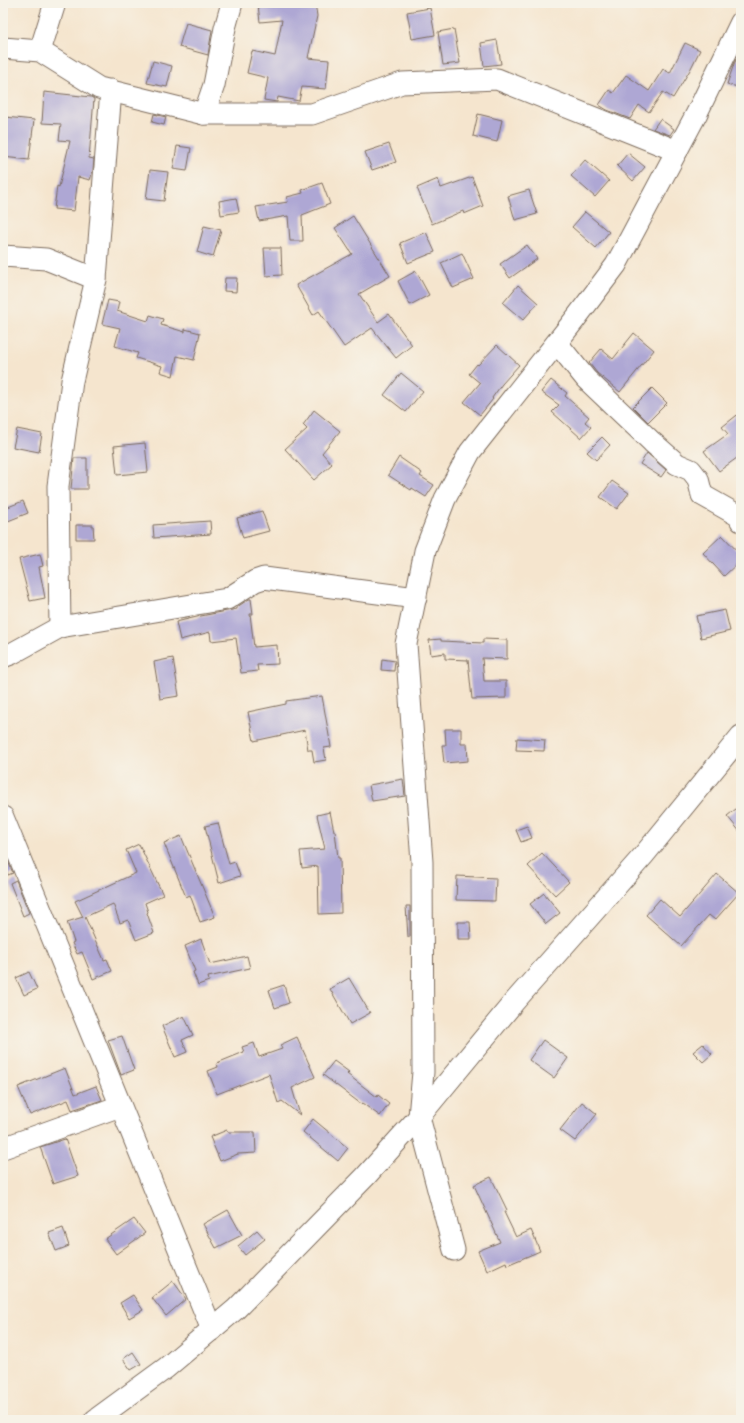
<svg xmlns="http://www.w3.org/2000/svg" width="744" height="1423" font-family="Mali,sans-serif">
	<rect width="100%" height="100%" fill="#f7f3e8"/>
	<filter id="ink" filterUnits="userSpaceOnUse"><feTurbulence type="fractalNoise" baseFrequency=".025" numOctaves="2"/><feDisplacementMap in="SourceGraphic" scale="8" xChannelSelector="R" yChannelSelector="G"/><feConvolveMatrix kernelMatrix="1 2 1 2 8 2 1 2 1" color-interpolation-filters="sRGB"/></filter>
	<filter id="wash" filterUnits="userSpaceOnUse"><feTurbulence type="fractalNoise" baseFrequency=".012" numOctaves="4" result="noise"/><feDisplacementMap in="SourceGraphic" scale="16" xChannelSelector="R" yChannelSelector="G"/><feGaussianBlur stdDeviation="0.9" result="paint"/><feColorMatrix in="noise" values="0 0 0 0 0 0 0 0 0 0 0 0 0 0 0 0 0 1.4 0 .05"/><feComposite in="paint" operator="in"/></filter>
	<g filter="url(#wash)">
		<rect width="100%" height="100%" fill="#f5e5ce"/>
		<g id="blocks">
			<g fill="#aea7d4">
				<path d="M 280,3 L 315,3 L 317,16 L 308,58 L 329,60 L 326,89 L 302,87 L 299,101 L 278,97 L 277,102 L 264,100 L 268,78 L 247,73 L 252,51 L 275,56 L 282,20 L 260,22 L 258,5 Z"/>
				<path d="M 430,8 L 435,35 L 412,39 L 407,12 Z"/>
				<path d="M 186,23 L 212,30 L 208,55 L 179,47 Z"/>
				<path d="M 454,29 L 460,63 L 443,65 L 438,32 Z"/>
				<path d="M 497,40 L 501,64 L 484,66 L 481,43 Z"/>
				<path d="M 685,43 L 700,50 L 690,70 L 673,98 L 663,92 L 649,112 L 639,105 L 630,119 L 607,110 L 599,105 L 609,90 L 613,93 L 626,75 L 649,91 L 663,69 L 670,73 Z"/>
				<path d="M 741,50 L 741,88 L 727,84 L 734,64 Z"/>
				<path d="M 153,61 L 172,66 L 167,87 L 147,83 Z"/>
				<path d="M 44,92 L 91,97 L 94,99 L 89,158 L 94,159 L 93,170 L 90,180 L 78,177 L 74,211 L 54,209 L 57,186 L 59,187 L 70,141 L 59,140 L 61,124 L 42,123 Z"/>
				<path d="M 154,114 L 166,117 L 164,125 L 152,122 Z"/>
				<path d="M 478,114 L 502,120 L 497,142 L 473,136 Z"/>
				<path d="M 5,117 L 34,120 L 29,160 L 3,157 L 3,136 Z"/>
				<path d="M 660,119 L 674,129 L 670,135 L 653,129 Z"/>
				<path d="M 389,144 L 396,162 L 372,170 L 365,152 Z"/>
				<path d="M 177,146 L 191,148 L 187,171 L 173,169 Z"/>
				<path d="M 628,153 L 645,167 L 633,181 L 617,166 Z"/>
				<path d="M 585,160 L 609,181 L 595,197 L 571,176 Z"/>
				<path d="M 150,170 L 168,172 L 164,201 L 146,199 Z"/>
				<path d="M 472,177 L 483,206 L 464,214 L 463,211 L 432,224 L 417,188 L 438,179 L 441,188 Z"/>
				<path d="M 322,183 L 330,204 L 302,215 L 303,241 L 290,241 L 288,216 L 259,221 L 256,207 L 288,202 L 287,197 L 303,193 L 302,190 Z"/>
				<path d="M 529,190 L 537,214 L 515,220 L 508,196 Z"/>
				<path d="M 236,198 L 239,212 L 221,215 L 219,201 Z"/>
				<path d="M 585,212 L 609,232 L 596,248 L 572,227 Z"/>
				<path d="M 353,216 L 390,276 L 359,294 L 378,322 L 389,314 L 412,345 L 396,358 L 372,328 L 344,347 L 319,311 L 313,315 L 296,285 L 352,254 L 335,228 Z"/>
				<path d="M 204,226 L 221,230 L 213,257 L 197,252 Z"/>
				<path d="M 426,232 L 435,252 L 408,263 L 400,243 Z"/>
				<path d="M 527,245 L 537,259 L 510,278 L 500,264 Z"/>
				<path d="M 264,248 L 281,248 L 282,275 L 266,276 Z"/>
				<path d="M 462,253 L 474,279 L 453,288 L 441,263 Z"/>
				<path d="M 416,271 L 429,295 L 410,305 L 398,281 Z"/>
				<path d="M 225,278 L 237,278 L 236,292 L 224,291 Z"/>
				<path d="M 518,285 L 538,303 L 523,320 L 503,303 Z"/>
				<path d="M 108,300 L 119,302 L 117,311 L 148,321 L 150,315 L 163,319 L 161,325 L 185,332 L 185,329 L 200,333 L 194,360 L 177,356 L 173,376 L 160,372 L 162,366 L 136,358 L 138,353 L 115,346 L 120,328 L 102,324 Z"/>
				<path d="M 634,333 L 654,350 L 620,392 L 597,373 L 589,363 L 601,349 L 613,359 Z"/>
				<path d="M 497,345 L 519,365 L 502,384 L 492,398 L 493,399 L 480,415 L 464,402 L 480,383 L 469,374 L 477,364 L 478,365 Z"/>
				<path d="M 401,373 L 423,391 L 406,412 L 384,395 Z"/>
				<path d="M 551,380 L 567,393 L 565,396 L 589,417 L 585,422 L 591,427 L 581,438 L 552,412 L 559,405 L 541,392 Z"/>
				<path d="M 652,388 L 667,403 L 648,422 L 633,407 Z"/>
				<path d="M 314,410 L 340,431 L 322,453 L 332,464 L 314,480 L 285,449 L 307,429 L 303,425 Z"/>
				<path d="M 741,412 L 741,455 L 719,471 L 704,451 L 728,434 L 722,427 Z"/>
				<path d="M 17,429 L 42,434 L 39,452 L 13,447 Z"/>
				<path d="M 602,437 L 610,445 L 596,460 L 587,452 Z"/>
				<path d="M 145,443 L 148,472 L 117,475 L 114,446 Z"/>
				<path d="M 647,453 L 666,470 L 661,477 L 640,464 Z"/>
				<path d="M 399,457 L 422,473 L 420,476 L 434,485 L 426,497 L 412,488 L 411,490 L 388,475 Z"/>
				<path d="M 74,458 L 87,458 L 87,489 L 71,489 Z"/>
				<path d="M 612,481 L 629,493 L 617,509 L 600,497 Z"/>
				<path d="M 23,501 L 28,513 L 3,523 L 3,509 Z"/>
				<path d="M 262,511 L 269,531 L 243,538 L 237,518 Z"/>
				<path d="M 210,521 L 211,534 L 154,538 L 153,525 Z"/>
				<path d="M 76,525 L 93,525 L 94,539 L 76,539 Z"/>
				<path d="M 722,535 L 741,555 L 741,560 L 724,576 L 703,553 Z"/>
				<path d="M 40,554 L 43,566 L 39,567 L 45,598 L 30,601 L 19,559 Z"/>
				<path d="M 249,599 L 251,599 L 253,614 L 250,614 L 254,647 L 277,645 L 278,664 L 257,665 L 258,671 L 241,673 L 236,638 L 211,641 L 210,632 L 180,640 L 176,622 L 201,616 L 237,609 L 237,607 Z"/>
				<path d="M 725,610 L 730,631 L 701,638 L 696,616 Z"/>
				<path d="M 441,639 L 441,641 L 483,643 L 483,639 L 507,640 L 507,659 L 482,658 L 484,681 L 506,681 L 506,698 L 472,699 L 468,660 L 445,659 L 445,653 L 431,655 L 429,640 Z"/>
				<path d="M 173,658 L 179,696 L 160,699 L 154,662 Z"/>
				<path d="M 382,659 L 395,661 L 394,671 L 381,670 Z"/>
				<path d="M 322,696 L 331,747 L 324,748 L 326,760 L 314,762 L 312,750 L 308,750 L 305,730 L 254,741 L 248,712 L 286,704 L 286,701 Z"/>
				<path d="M 445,729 L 461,729 L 461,744 L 467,744 L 468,761 L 444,763 L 442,745 L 446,745 Z"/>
				<path d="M 517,738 L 545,740 L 544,751 L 516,750 Z"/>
				<path d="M 403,779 L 405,796 L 372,801 L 369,785 Z"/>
				<path d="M 741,805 L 741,833 L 727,816 Z"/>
				<path d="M 330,812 L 334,831 L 335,831 L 338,858 L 340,858 L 341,913 L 319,914 L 318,866 L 302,868 L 300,851 L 325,849 L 317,815 Z"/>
				<path d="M 218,823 L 229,864 L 235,862 L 240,876 L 219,883 L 205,826 Z"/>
				<path d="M 527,826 L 532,838 L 521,842 L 516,830 Z"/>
				<path d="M 181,836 L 215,917 L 200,922 L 190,895 L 186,897 L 164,843 Z"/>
				<path d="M 139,844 L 163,895 L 145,903 L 148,912 L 147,913 L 154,933 L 136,940 L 128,920 L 120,923 L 113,904 L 85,917 L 104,960 L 107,959 L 112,971 L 93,979 L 82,952 L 77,954 L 72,943 L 74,942 L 67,922 L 83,917 L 75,901 L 136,873 L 126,850 Z"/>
				<path d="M 542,853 L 569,882 L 555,895 L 528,866 Z"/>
				<path d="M 8,861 L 13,873 L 8,875 L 3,864 Z"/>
				<path d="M 717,874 L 739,893 L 715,920 L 709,915 L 681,946 L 646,915 L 660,899 L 680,917 Z"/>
				<path d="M 457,876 L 496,878 L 495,901 L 456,900 Z"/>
				<path d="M 16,880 L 29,913 L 23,916 L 10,883 Z"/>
				<path d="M 544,893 L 560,913 L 546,924 L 530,904 Z"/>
				<path d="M 406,906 L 410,906 L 410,937 L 408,937 Z"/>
				<path d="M 458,922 L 470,922 L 471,939 L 458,939 Z"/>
				<path d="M 201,939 L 210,964 L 247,956 L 250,968 L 208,977 L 209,981 L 198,985 L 193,972 L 195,971 L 185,946 Z"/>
				<path d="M 29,972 L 37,989 L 24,995 L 16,978 Z"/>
				<path d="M 349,978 L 370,1013 L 350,1024 L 330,989 Z"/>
				<path d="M 284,985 L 289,1003 L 275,1008 L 269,990 Z"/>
				<path d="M 184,1016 L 193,1035 L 182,1040 L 187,1052 L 175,1057 L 162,1026 Z"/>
				<path d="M 122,1036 L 134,1070 L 121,1075 L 108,1040 Z"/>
				<path d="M 297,1037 L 315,1077 L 292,1088 L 300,1115 L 282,1101 L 278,1103 L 269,1074 L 217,1094 L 208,1071 L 218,1067 L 217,1063 L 244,1052 L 242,1047 L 254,1043 L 259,1057 L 282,1049 L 280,1045 Z"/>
				<path d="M 543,1040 L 568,1058 L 554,1078 L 529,1060 Z"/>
				<path d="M 703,1044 L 712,1054 L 703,1062 L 693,1052 Z"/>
				<path d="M 334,1061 L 349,1072 L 347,1074 L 377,1097 L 378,1095 L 389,1104 L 380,1116 L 362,1103 L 361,1104 L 323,1075 Z"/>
				<path d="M 65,1068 L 75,1094 L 96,1086 L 102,1100 L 72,1110 L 68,1100 L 30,1115 L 18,1087 Z"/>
				<path d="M 582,1102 L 597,1114 L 575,1141 L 560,1130 Z"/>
				<path d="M 313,1119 L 348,1148 L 338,1161 L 303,1132 Z"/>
				<path d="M 227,1130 L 228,1132 L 255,1132 L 256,1153 L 238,1154 L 220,1161 L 210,1137 Z"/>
				<path d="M 65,1139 L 78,1176 L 53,1184 L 40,1147 Z"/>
				<path d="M 491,1177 L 507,1210 L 504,1212 L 515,1235 L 516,1237 L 531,1230 L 540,1251 L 507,1265 L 506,1262 L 487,1271 L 478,1251 L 500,1242 L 474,1185 Z"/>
				<path d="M 228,1210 L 242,1235 L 216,1248 L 203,1224 Z"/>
				<path d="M 134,1219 L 145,1233 L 116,1254 L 105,1239 Z"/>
				<path d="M 63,1228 L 69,1246 L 56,1251 L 49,1233 Z"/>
				<path d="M 257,1230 L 265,1239 L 245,1255 L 238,1246 Z"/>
				<path d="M 173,1281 L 186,1299 L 166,1316 L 152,1298 Z"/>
				<path d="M 133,1295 L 143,1310 L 129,1318 L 120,1303 Z"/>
				<path d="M 133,1352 L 141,1364 L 131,1370 L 123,1359 Z"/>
			</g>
		</g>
	</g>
	<g filter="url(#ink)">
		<use href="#blocks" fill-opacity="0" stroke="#7c6b5c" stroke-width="1"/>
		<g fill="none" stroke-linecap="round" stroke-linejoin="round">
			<defs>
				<g id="minor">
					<path d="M 3,48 L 40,51 L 99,88 L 204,114 L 312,114 L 402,83 L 497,79 L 677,151"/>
					<path d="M 40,51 L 55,3"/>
					<path d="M 204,114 L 214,85 L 225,28 L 232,3"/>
					<path d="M 3,256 L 46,259 L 96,279"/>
					<path d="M 557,343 L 586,379 L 652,442 L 677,464 L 691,470 L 698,479 L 702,495 L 739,516 L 741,521"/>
					<path d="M 60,627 L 58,486 L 72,381 L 96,279 L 111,90"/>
					<path d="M 3,657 L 11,654 L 60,627 L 227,599 L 255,581 L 264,578 L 416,598"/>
					<path d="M 3,817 L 212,1330"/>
					<path d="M 3,1148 L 120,1106"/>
					<path d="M 454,1250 L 419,1117 L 423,1072 L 422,862 L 406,644 L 425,551 L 445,499 L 470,452 L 576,318 L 616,265 L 697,113 L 741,22"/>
					<path d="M 95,1420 L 166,1368 L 236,1309 L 365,1177 L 419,1117 L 514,1002 L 643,856 L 741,736"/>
				</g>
			</defs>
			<use href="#minor" stroke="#7c6b5c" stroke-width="23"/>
			<use href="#minor" stroke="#fff" stroke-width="21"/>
		</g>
	</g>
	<rect width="744" height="1423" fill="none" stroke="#f7f3e8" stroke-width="16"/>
</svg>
